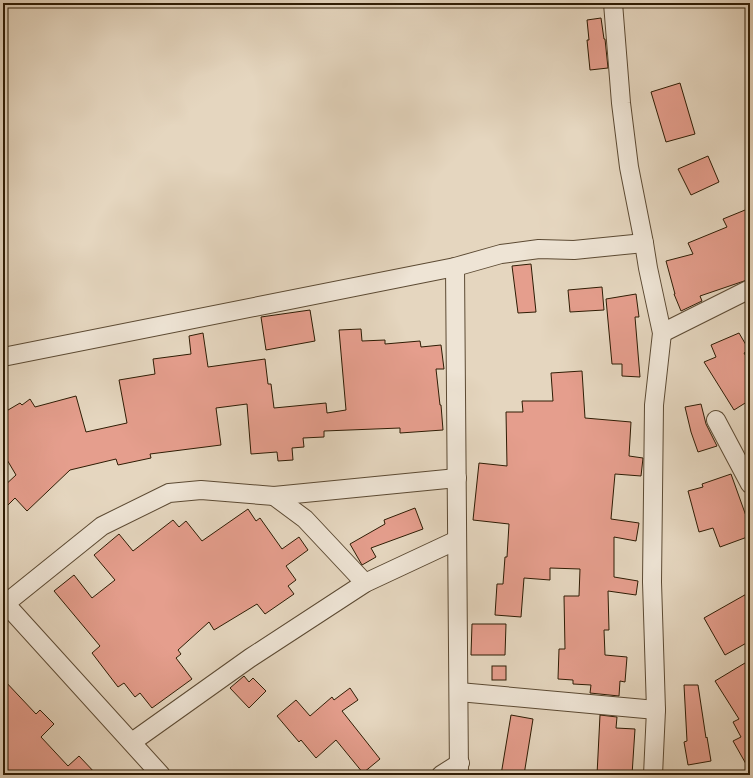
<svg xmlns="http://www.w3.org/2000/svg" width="753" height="778" font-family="'EB Garamond',serif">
	<rect width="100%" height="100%" fill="#e5d6bf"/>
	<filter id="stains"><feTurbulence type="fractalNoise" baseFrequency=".005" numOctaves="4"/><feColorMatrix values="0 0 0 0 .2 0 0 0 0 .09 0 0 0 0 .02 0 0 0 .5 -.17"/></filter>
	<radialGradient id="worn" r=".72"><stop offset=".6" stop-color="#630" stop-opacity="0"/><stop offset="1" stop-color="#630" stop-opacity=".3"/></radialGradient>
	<g fill="#e59e8d" stroke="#2e1c04">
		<path d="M 601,18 L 604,39 L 605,39 L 608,68 L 590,70 L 587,40 L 589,40 L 587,20 Z"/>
		<path d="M 680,83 L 695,134 L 666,142 L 651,92 Z"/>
		<path d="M 708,156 L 719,182 L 691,195 L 678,169 Z"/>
		<path d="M 750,208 L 750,279 L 700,296 L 702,301 L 681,311 L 674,294 L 675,294 L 666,261 L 693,254 L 688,243 L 727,227 L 723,219 Z"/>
		<path d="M 531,264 L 536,312 L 518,313 L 512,266 Z"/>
		<path d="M 602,287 L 604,310 L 570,312 L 568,290 Z"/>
		<path d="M 636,294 L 639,317 L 635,317 L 640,377 L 622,376 L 622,364 L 612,364 L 606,299 Z"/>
		<path d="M 310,310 L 315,341 L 266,350 L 261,317 Z"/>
		<path d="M 361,329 L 362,341 L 385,340 L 385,344 L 420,341 L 421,347 L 441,345 L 444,369 L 436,369 L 440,405 L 441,405 L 443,430 L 400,433 L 400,428 L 324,431 L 324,437 L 303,438 L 304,447 L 292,448 L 293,460 L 278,461 L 277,452 L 251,454 L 247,404 L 216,408 L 221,445 L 150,454 L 151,458 L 118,465 L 116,459 L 70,470 L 27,511 L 15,498 L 3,510 L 3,487 L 16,475 L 3,453 L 3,413 L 20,403 L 22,405 L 30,399 L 35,407 L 76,396 L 86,432 L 127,423 L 119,380 L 155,374 L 153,359 L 191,354 L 189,336 L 203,333 L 208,367 L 265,359 L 268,384 L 271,384 L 274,408 L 326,403 L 327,413 L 346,410 L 339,330 Z"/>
		<path d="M 739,333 L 749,350 L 744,353 L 750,363 L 750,400 L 734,410 L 704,362 L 716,357 L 711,345 Z"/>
		<path d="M 582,371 L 585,418 L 631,422 L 629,456 L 643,458 L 641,476 L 615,474 L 611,519 L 639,523 L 636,541 L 614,537 L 614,577 L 638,581 L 636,595 L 608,591 L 609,630 L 604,630 L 605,655 L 627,657 L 625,682 L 620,681 L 619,696 L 590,693 L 591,685 L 573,684 L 573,680 L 558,679 L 559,649 L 565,649 L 564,596 L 579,596 L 580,569 L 550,568 L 550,580 L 524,578 L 521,617 L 495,615 L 497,584 L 503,584 L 505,557 L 507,557 L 509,524 L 473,520 L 479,463 L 507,466 L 506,412 L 523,412 L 522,401 L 553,401 L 551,373 Z"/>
		<path d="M 701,404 L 706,424 L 717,446 L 698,452 L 691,432 L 685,407 Z"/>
		<path d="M 731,474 L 750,527 L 750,536 L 720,547 L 713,528 L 699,532 L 688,491 L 703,487 L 702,484 Z"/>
		<path d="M 415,508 L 423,529 L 371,548 L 376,557 L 362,565 L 350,544 L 385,524 L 384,520 Z"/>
		<path d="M 248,509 L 256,521 L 260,518 L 282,549 L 299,537 L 308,550 L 286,566 L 296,580 L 288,586 L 294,594 L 265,614 L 257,604 L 214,630 L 209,622 L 178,650 L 181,654 L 176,658 L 192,679 L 152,708 L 140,693 L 135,697 L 124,683 L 118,687 L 92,653 L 100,646 L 54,591 L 74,575 L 92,598 L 115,580 L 94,555 L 119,534 L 133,551 L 173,520 L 179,527 L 186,521 L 202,541 Z"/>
		<path d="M 750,592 L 750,641 L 725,655 L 704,618 Z"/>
		<path d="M 472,624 L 506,624 L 505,655 L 471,655 Z"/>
		<path d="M 745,663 L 750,672 L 750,771 L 733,741 L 741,737 L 733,722 L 739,719 L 715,681 Z"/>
		<rect x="492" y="666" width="14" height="14"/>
		<path d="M 244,676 L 249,682 L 253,678 L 266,691 L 249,708 L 230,688 Z"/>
		<path d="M 3,679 L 36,714 L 40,710 L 54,724 L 41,737 L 68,766 L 79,756 L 97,775 L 3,775 Z"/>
		<path d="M 684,685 L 698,685 L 706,738 L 707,737 L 711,761 L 688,765 L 684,742 L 687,741 Z"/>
		<path d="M 350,688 L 358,700 L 342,711 L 380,759 L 363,773 L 336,740 L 316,758 L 301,740 L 299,742 L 277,716 L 296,700 L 310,716 L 332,697 L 334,700 Z"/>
		<path d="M 511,715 L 533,719 L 524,775 L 501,775 Z"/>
		<path d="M 600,715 L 617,717 L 616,728 L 635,729 L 632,775 L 597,775 Z"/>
	</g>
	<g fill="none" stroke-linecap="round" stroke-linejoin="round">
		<defs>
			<g id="minor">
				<path d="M 613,3 L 621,103 L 629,167 L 644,243 L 648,268 L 662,333 L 654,405 L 652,582 L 656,710 L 653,775"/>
				<path d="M 455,267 L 459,775"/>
				<path d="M 662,333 L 750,289"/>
				<path d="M 3,357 L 455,267 L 501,254 L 539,249 L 574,250 L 644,243"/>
				<path d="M 716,420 L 750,484"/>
				<path d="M 274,496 L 305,519 L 365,583"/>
				<path d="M 3,601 L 161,775"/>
				<path d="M 5,604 L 102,526 L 169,493 L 201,490 L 274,496 L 457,478"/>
				<path d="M 459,692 L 656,710"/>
				<path d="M 132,742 L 250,658 L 365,583 L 457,540"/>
				<path d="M 441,775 L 460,763"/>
			</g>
		</defs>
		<use href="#minor" stroke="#5c4a33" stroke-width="20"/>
		<use href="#minor" stroke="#eee4d5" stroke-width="18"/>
	</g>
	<rect width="753" height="778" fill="none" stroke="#e5d6bf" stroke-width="16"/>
	<rect x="4" y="4" width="745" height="770" fill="none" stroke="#2e1c04" stroke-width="2"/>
	<rect x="8" y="8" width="737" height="762" fill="none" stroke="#2e1c04"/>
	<rect width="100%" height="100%" filter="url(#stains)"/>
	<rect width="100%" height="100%" fill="url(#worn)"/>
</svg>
